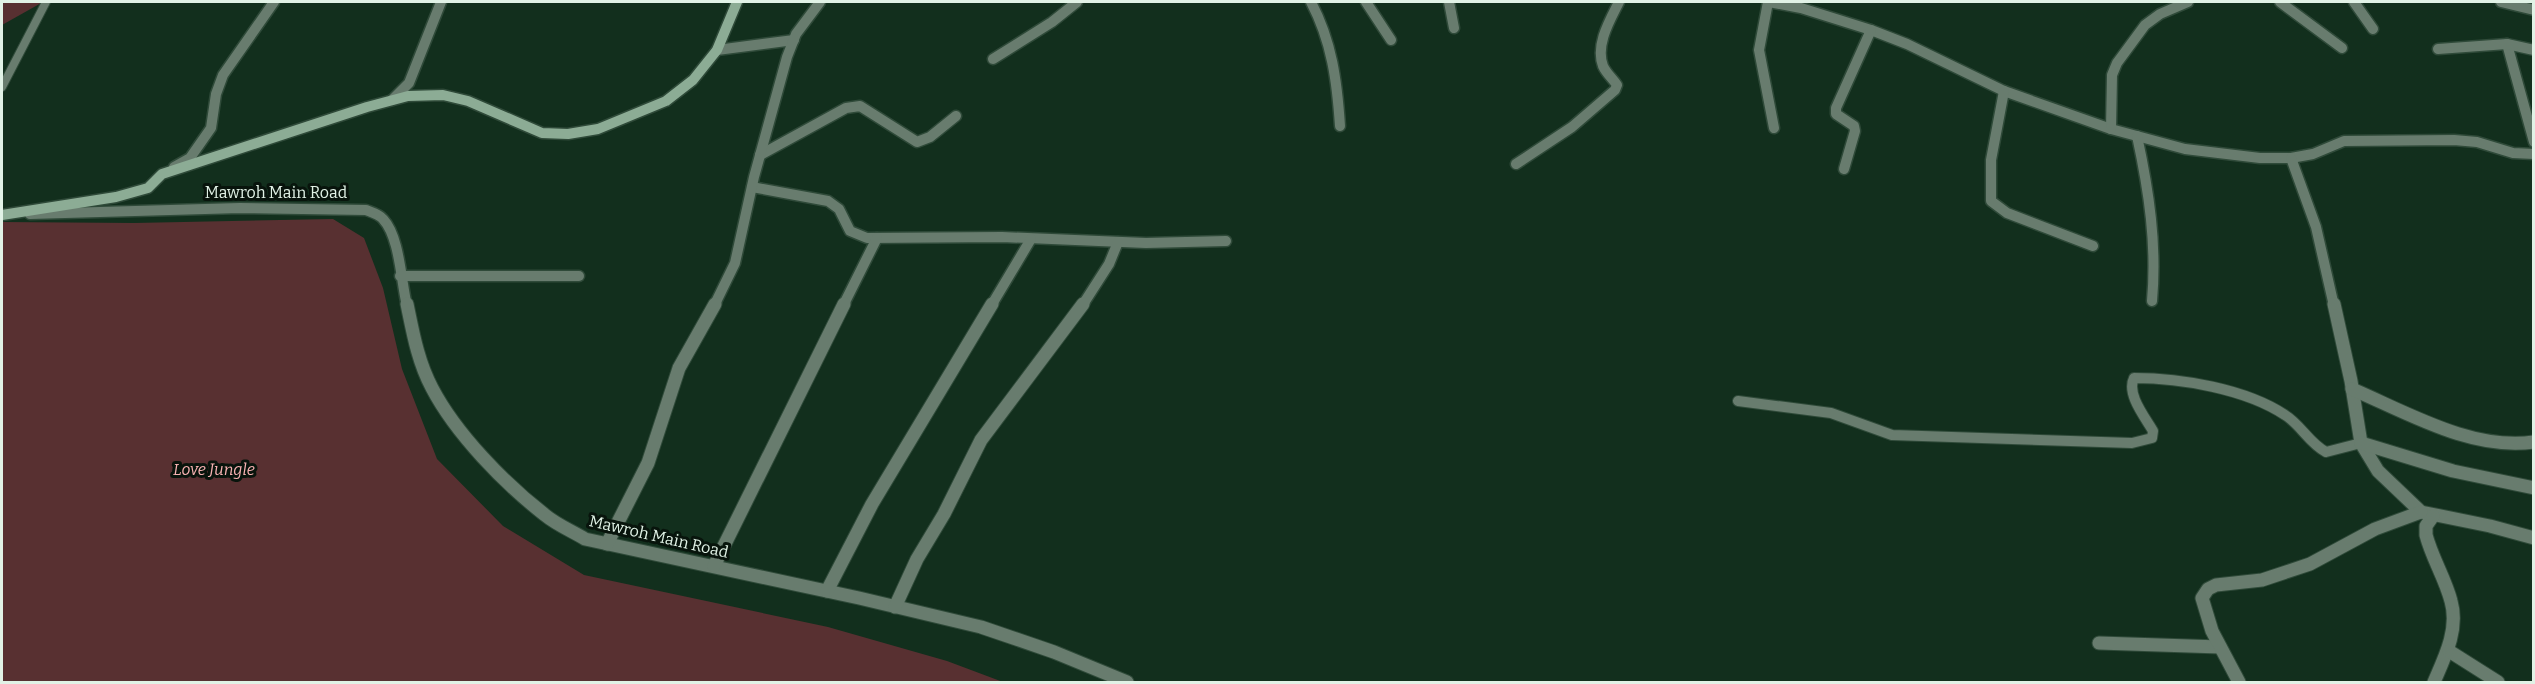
<svg xmlns="http://www.w3.org/2000/svg" width="2535" height="684" font-family="Bitter,serif">
	<rect width="100%" height="100%" fill="#122f1d"/>
	<g fill="#583031">
		<path d="M 2,2 L 43,2 L 2,25 Z"/>
		<path d="M 333,219 L 364,238 L 383,288 L 402,369 L 437,459 L 503,526 L 584,575 L 828,627 L 947,661 L 1003,682 L 2,682 L 2,222 L 134,223 Z"/>
	</g>
	<g fill="none" stroke-linecap="round" stroke-linejoin="round">
		<defs>
			<path id="lane-far1" d="M 2,87 L 46,2"/>
			<path id="lane" d="M 1738,401 L 1831,413 L 1892,435 L 2132,443 L 2152,438 L 2153,431 C 2145,417 2126,394 2134,378 C 2181,378 2246,389 2285,415 C 2301,425 2309,443 2326,452 L 2361,443"/>
			<g id="street-far1">
				<path d="M 1311,2 C 1332,42 1337,81 1340,126"/>
				<path d="M 1366,2 L 1391,40"/>
				<path d="M 1449,2 L 1454,28"/>
				<path d="M 1768,2 L 1759,50 L 1774,128"/>
				<path d="M 1769,2 L 1801,8 L 1871,30 L 1907,44 L 2004,91 L 2111,129 L 2185,149 L 2260,158 L 2291,158 L 2313,154 L 2344,141 L 2454,140 L 2477,142 L 2513,153 L 2534,154"/>
				<path d="M 2280,2 L 2342,48"/>
				<path d="M 2354,2 L 2373,29"/>
				<path d="M 2501,2 L 2534,10"/>
				<path d="M 2507,44 L 2534,142"/>
				<path d="M 2438,49 L 2507,44 L 2534,50"/>
				<path d="M 717,50 L 794,40"/>
				<path d="M 993,59 L 1052,22 L 1077,2"/>
				<path d="M 2004,91 L 1991,160 L 1991,201 L 2007,213 L 2093,246"/>
				<path d="M 392,100 L 409,83 L 441,2"/>
				<path d="M 2111,129 L 2112,75 L 2117,63 L 2145,25 L 2160,14 L 2188,2"/>
				<path d="M 2137,136 C 2149,191 2157,245 2152,301"/>
				<path d="M 760,155 L 846,108 L 860,106 L 917,142 L 930,137 L 956,116"/>
				<path d="M 2291,158 L 2316,227 L 2334,306"/>
				<path d="M 1516,164 L 1572,127 L 1615,90 L 1617,85 C 1613,79 1606,73 1603,66 C 1595,45 1610,20 1619,2"/>
				<path d="M 174,167 L 190,158 L 211,128 L 216,94 L 223,75 L 274,2"/>
				<path d="M 1844,169 L 1855,131 L 1854,126 L 1836,114 L 1836,108 L 1871,30"/>
				<path d="M 752,187 L 828,201 L 839,209 L 850,231 L 867,238 L 1002,237 L 1146,243 L 1226,241"/>
				<path d="M 30,214 L 240,208 L 366,210 C 371,212 379,214 383,219 C 400,237 401,282 407,306"/>
				<path d="M 400,276 L 579,276"/>
				<path d="M 714,306 L 735,263 L 754,177 L 787,57 L 796,34 L 820,2"/>
				<path d="M 843,306 L 877,238"/>
				<path d="M 991,306 L 1031,239"/>
				<path d="M 1082,306 L 1109,264 L 1118,242"/>
			</g>
			<g id="street">
				<path d="M 407,304 C 413,333 418,362 432,388 C 456,434 505,484 545,515 C 557,525 572,531 585,539 L 859,598 L 981,627 L 1054,652 L 1127,682"/>
				<path d="M 2334,304 L 2351,381 L 2361,443 L 2378,471 L 2421,512 L 2490,526 L 2534,538"/>
				<path d="M 2352,389 C 2408,413 2472,451 2534,442"/>
				<path d="M 2361,443 L 2453,471 L 2534,488"/>
				<path d="M 2433,516 L 2426,526 L 2426,535 C 2432,558 2445,578 2451,601 C 2459,629 2445,657 2434,682"/>
				<path d="M 607,544 L 648,463 L 679,368 L 715,304"/>
				<path d="M 714,566 L 844,304"/>
				<path d="M 827,591 L 872,504 L 992,304"/>
				<path d="M 895,607 L 917,559 L 944,514 L 981,440 L 1083,304"/>
				<path d="M 2099,643 L 2220,647"/>
				<path d="M 2449,651 L 2498,682"/>
				<path d="M 2239,682 L 2212,631 L 2202,598 L 2208,589 L 2216,585 L 2262,580 L 2310,564 L 2375,529 L 2421,512"/>
			</g>
			<path id="secondary" d="M 2,215 L 116,197 L 148,188 L 162,174 L 367,107 L 408,96 L 443,95 L 468,101 L 542,133 L 568,134 L 598,129 L 666,101 L 693,80 L 717,50 L 737,2"/>
		</defs>
		<use href="#lane-far1" stroke="#2f4a39" stroke-width="10"/>
		<use href="#lane" stroke="#2f4a39" stroke-width="12"/>
		<use href="#street-far1" stroke="#2f4a39" stroke-width="13"/>
		<use href="#street" stroke="#2f4a39" stroke-width="15"/>
		<use href="#secondary" stroke="#2f4a39" stroke-width="13"/>
		<use href="#lane-far1" stroke="#687c6e" stroke-width="8"/>
		<use href="#lane" stroke="#687c6e" stroke-width="10"/>
		<use href="#street-far1" stroke="#687c6e" stroke-width="10"/>
		<use href="#street" stroke="#687c6e" stroke-width="13"/>
		<use href="#secondary" stroke="#8cac95" stroke-width="10"/>
	</g>
	<g text-anchor="middle" stroke-width="6" stroke-linejoin="round" paint-order="stroke">
		<g font-size="16" fill="#e1f2e6" stroke="#08140c">
			<text x="276" y="198">Mawroh Main Road</text>
			<text transform="translate(659 536) rotate(13)" y="6">Mawroh Main Road</text>
		</g>
		<g font-size="16" font-style="italic" fill="#f7b2b2" stroke="#08140c">
			<text x="214" y="475">Love Jungle</text>
		</g>
	</g>
	<rect width="2535" height="684" fill="none" stroke="#e1f2e6" stroke-width="6"/>
</svg>
